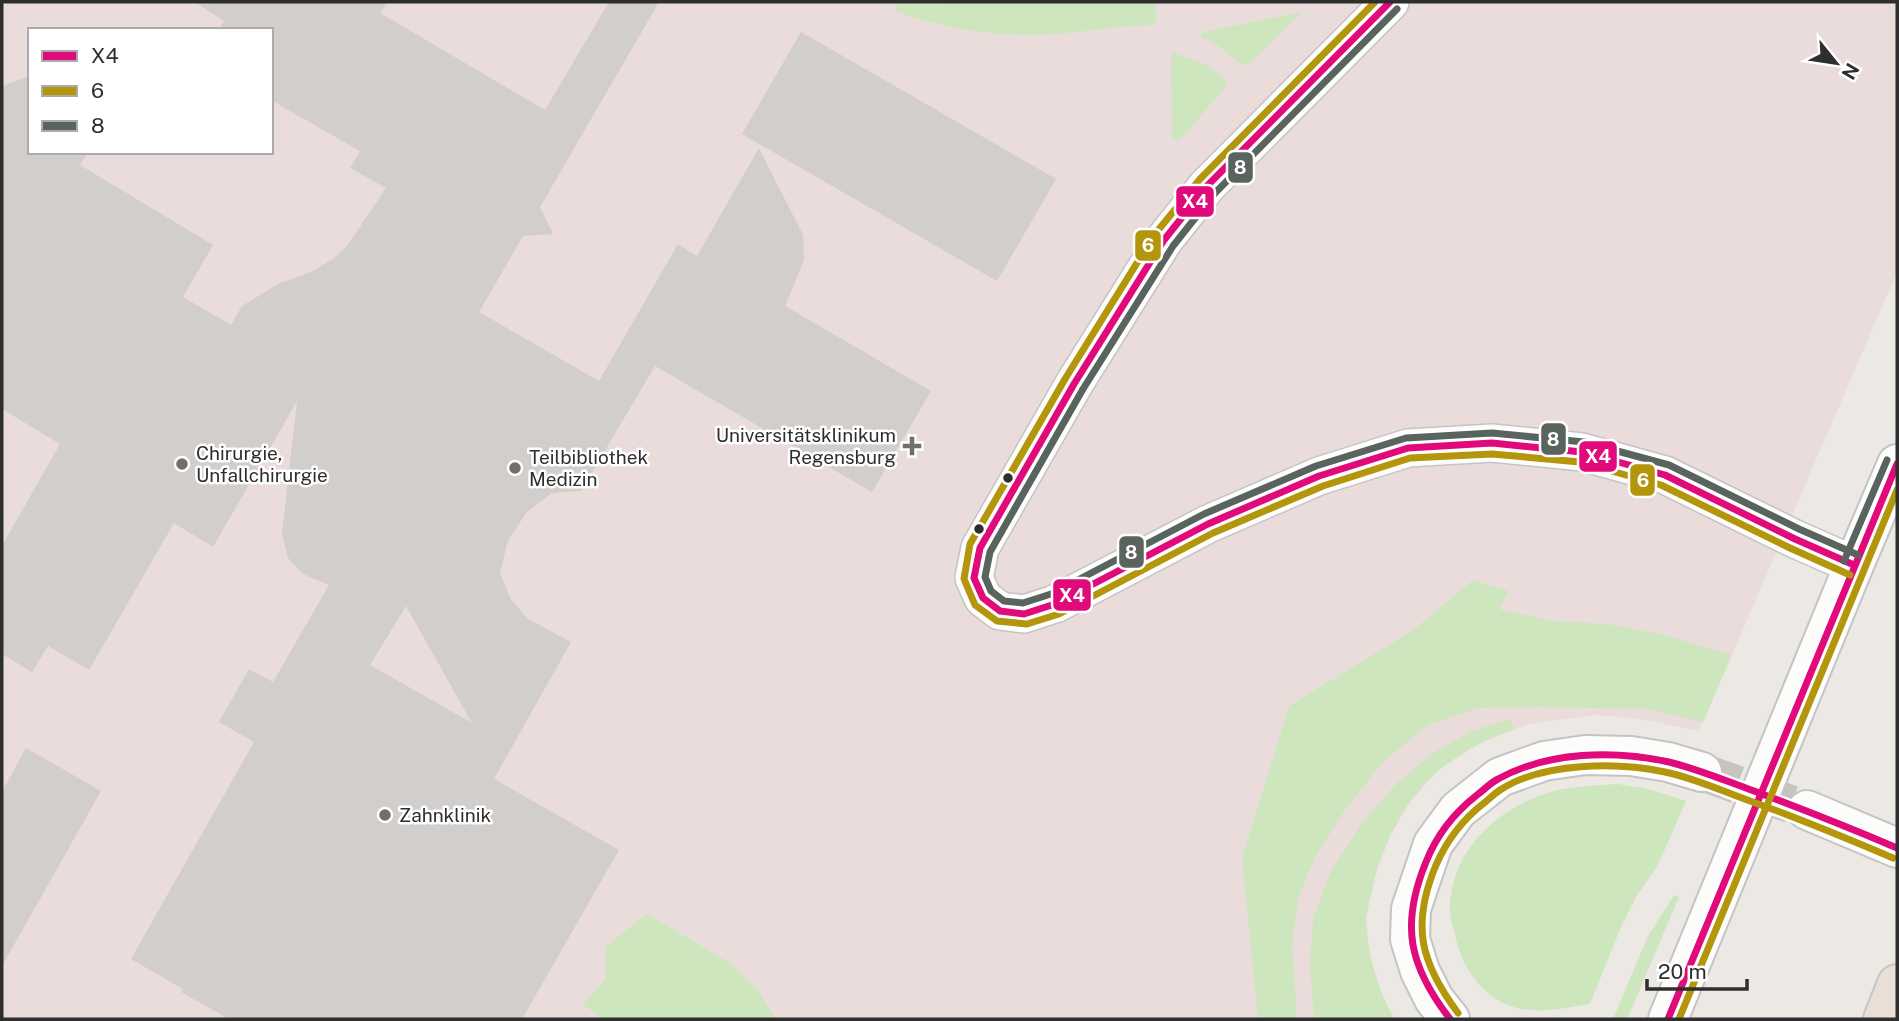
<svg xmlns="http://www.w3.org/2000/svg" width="1899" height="1021" font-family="'Public Sans',sans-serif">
	<rect width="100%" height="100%" fill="#ece8e4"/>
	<path fill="#e9dcdb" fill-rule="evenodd" d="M 2,2 L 1897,2 L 1897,272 L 1699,731 L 1641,719 L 1596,715 L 1528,724 L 1479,743 L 1437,771 L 1410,802 L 1391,834 L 1375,874 L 1366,919 L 1370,956 L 1383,998 L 1394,1019 L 2,1019 ZM 30,30 L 271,30 L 271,152 L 30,152 Z"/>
	<g fill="#cee6be">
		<path d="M 952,2 L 1155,2 L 1156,25 C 1122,25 1088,32 1054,34 C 1001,38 943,29 894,11 L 897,4 L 944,4 Z"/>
		<path d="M 1302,12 L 1249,64 L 1242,65 L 1214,43 L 1201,37 L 1203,32 Z"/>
		<path d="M 1171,52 C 1193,59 1214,65 1228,84 L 1180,140 L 1175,140 L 1172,136 Z"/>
		<path d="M 1473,580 L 1509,591 L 1499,609 L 1551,621 L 1608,624 L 1664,635 L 1732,655 L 1703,722 L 1649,709 L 1536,707 L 1479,708 L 1426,726 L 1382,763 L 1343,813 L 1315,857 L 1298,898 L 1292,945 L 1297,1019 L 1258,1019 L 1242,858 L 1289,706 L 1412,631 Z"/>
		<path d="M 1510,719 L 1514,729 C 1486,740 1462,751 1439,770 C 1403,799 1379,852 1371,896 C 1369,904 1366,913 1366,922 C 1368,957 1378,989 1394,1019 L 1314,1019 L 1310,964 L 1313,919 L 1331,871 L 1362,823 L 1396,784 L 1433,753 L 1474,730 Z"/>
		<path d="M 1618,784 L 1649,789 L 1686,801 L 1658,865 L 1636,897 L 1621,927 L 1590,1004 C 1565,1008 1536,1015 1510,1006 C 1484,997 1464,970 1457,943 C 1454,933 1451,922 1450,912 C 1448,859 1488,817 1534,798 C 1560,786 1590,786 1618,784 Z"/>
		<path d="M 1674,895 L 1679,897 L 1629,1015 L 1626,1019 L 1613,1019 L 1648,936 Z"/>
		<path d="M 647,914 L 730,963 L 757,989 L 776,1019 L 604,1019 L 582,1004 L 606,979 L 605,947 Z"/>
	</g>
	<g fill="#d1cecb" fill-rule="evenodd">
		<path d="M 195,2 L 388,2 L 380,13 L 545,110 L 609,2 L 659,2 L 540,207 L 553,234 L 523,236 L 479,312 L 599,381 L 678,244 L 697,256 L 759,148 L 803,235 L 804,260 L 785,306 L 931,391 L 872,492 L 655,366 L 581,491 L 552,493 L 527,512 L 508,540 L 500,573 L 510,598 L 528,619 L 571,642 L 494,779 L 619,850 L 522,1019 L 229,1019 L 181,992 L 183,989 L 131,959 L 254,742 L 219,722 L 249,669 L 273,682 L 329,585 L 303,574 L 288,558 L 282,533 L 297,401 L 213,547 L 174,523 L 89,670 L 48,646 L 32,672 L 2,654 L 2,546 L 60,444 L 2,409 L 2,86 L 30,76 L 30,152 L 88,152 L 80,165 L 213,245 L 183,297 L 231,325 L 242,306 L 278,284 L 313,271 L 333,259 L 347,246 L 386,188 L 350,168 L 360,151 L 271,100 L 271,30 L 219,30 L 224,21 ZM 406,606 L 472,723 L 370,665 Z"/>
		<path d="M 801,32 L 1056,179 L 997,281 L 742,134 Z"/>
		<path d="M 26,748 L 101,791 L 2,966 L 2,792 Z"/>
	</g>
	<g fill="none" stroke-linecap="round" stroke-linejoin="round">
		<path stroke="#c6c3c0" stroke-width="38" stroke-dasharray="38 19" stroke-linecap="butt" d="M 1702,772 L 1807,810"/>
		<defs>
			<path id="minor" d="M 1390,2 L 1207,186 L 1164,240 L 1074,384 L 980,548 L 974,578 L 983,598 L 1000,611 L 1024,614 L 1055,604 L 1208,524 L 1319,476 L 1408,448 L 1492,443 L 1582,452 L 1665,475 L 1795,539 L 1854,565"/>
			<g id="tertiary">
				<path d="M 1807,810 L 1897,848"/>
				<path d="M 1450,1019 L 1434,999 L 1420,971 L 1410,939 L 1411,909 L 1433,844 L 1458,810 L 1500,777 L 1544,761 L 1585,755 L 1631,756 L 1668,762 L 1702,772"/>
				<path d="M 1668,1019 L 1854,565 L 1897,464"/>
			</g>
			<path id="motorway" d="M 1883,1019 L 1897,984"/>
		</defs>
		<use href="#minor" stroke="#c5c4c5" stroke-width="40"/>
		<use href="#tertiary" stroke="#c5c4c5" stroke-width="42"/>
		<use href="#motorway" stroke="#c6c5c4" stroke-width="42"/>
		<use href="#minor" stroke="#fcfcfb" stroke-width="37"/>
		<use href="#tertiary" stroke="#fcfcfb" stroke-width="38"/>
		<use href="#motorway" stroke="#eadfd6" stroke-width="38"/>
		<defs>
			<g id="bus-1">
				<path d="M 1390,2 L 1207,186 L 1164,240 L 1074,384 L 980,548 L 974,578 L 983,598 L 1000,611 L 1024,614 L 1055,604 L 1208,524 L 1319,476 L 1408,448 L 1492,443 L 1582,452 L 1665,475 L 1795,539 L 1854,565"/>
				<path d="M 1450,1019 C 1409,966 1400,925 1426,862 C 1437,834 1454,813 1477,795 C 1484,790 1490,783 1498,779 C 1549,751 1614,750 1669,762 C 1698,769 1726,781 1754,791 C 1802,809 1850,828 1897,848"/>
				<path d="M 1668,1019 L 1897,464"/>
			</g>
			<g id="bus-2">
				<path d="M 1375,2 L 1200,179 L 1155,234 L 1065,379 L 970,544 L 964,579 L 975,605 L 997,621 L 1027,624 L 1059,614 L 1213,533 L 1323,486 L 1410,458 L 1492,454 L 1580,462 L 1661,485 L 1790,548 L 1850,575"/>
				<path d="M 1458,1013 C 1420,962 1411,925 1436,865 C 1447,840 1462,820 1484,803 C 1489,799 1494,794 1500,790 C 1543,762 1617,762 1665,772 C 1694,778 1722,791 1750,801 C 1798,818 1846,838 1893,858"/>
				<path d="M 1679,1019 L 1897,490"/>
			</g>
			<g id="bus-3">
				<path d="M 1397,9 L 1215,193 L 1173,246 L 1083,389 L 990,552 L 985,577 L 991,591 L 1004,601 L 1023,603 L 1051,594 L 1204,514 L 1316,466 L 1406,438 L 1492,433 L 1584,442 L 1669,465 L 1799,529 L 1858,555"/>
				<path d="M 1844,561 L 1887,460"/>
			</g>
		</defs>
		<use href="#bus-1" stroke="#fff" stroke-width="12"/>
		<use href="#bus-2" stroke="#fff" stroke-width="12"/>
		<use href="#bus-3" stroke="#fff" stroke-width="12"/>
		<use href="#bus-1" stroke="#e00a7a" stroke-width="7"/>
		<use href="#bus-2" stroke="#b4960c" stroke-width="7"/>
		<use href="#bus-3" stroke="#59645e" stroke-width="7"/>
	</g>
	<g fill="#706f6e" stroke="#fff" stroke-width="2.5">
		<path d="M908.5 435.5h7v7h7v7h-7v7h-7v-7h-7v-7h7z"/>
		<circle cx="182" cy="464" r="7"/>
		<circle cx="515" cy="468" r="7"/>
		<circle cx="385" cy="815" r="7"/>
	</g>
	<g fill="#2e2e2e" stroke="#fff" stroke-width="2.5">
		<circle cx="1008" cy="478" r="6"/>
		<circle cx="979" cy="529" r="6"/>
	</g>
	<g text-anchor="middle" stroke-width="5" stroke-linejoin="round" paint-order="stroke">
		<g font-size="19" fill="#2e2e2e" stroke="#fff" text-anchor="start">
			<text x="896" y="442" text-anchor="end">Universitätsklinikum<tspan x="896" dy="22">Regensburg</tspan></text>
			<text x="196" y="460">Chirurgie,<tspan x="196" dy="22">Unfallchirurgie</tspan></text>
			<text x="529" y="464">Teilbibliothek<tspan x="529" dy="22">Medizin</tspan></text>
			<text x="399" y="822">Zahnklinik</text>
		</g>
	</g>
	<g stroke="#fff" stroke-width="2.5">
		<rect x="1227" y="151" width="27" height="33" rx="7" fill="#59645e"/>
		<rect x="1175" y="185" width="40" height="33" rx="7" fill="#e00a7a"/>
		<rect x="1134" y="229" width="28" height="33" rx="7" fill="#b4960c"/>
		<rect x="1540" y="422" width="27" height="34" rx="7" fill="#59645e"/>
		<rect x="1578" y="440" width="40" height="33" rx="7" fill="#e00a7a"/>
		<rect x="1629" y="463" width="27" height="34" rx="7" fill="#b4960c"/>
		<rect x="1118" y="535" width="27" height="34" rx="7" fill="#59645e"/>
		<rect x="1052" y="578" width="40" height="34" rx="7" fill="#e00a7a"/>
	</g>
	<g font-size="19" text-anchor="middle" font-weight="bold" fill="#fff">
		<text x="1240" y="174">8</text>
		<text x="1195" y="208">X4</text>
		<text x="1148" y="252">6</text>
		<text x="1553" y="446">8</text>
		<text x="1598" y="463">X4</text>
		<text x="1643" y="487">6</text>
		<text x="1131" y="559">8</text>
		<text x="1072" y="602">X4</text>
	</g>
	<rect width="1899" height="1021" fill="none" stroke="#2e2e2e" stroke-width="7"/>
	<rect x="28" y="28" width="245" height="126" fill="#ffffff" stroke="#ababab" stroke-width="2"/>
	<rect x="42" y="51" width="35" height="10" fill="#e00a7a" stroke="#ababab" stroke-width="2"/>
	<text x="91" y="63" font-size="21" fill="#2e2e2e">X4</text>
	<rect x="42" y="86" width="35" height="10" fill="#b4960c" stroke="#ababab" stroke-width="2"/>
	<text x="91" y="98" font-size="21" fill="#2e2e2e">6</text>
	<rect x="42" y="121" width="35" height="10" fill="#59645e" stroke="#ababab" stroke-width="2"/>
	<text x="91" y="133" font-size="21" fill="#2e2e2e">8</text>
	<g transform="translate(1836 63) rotate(120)" stroke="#ffffff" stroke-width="5" paint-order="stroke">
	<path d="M0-5L12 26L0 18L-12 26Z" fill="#2e2e2e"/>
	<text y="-10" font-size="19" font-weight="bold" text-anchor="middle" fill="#2e2e2e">N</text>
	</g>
	<path d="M1647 979v10h100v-10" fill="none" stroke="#2e2e2e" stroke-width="3.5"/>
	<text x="1658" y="979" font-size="21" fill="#2e2e2e" stroke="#ffffff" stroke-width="5" paint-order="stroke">20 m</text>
</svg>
